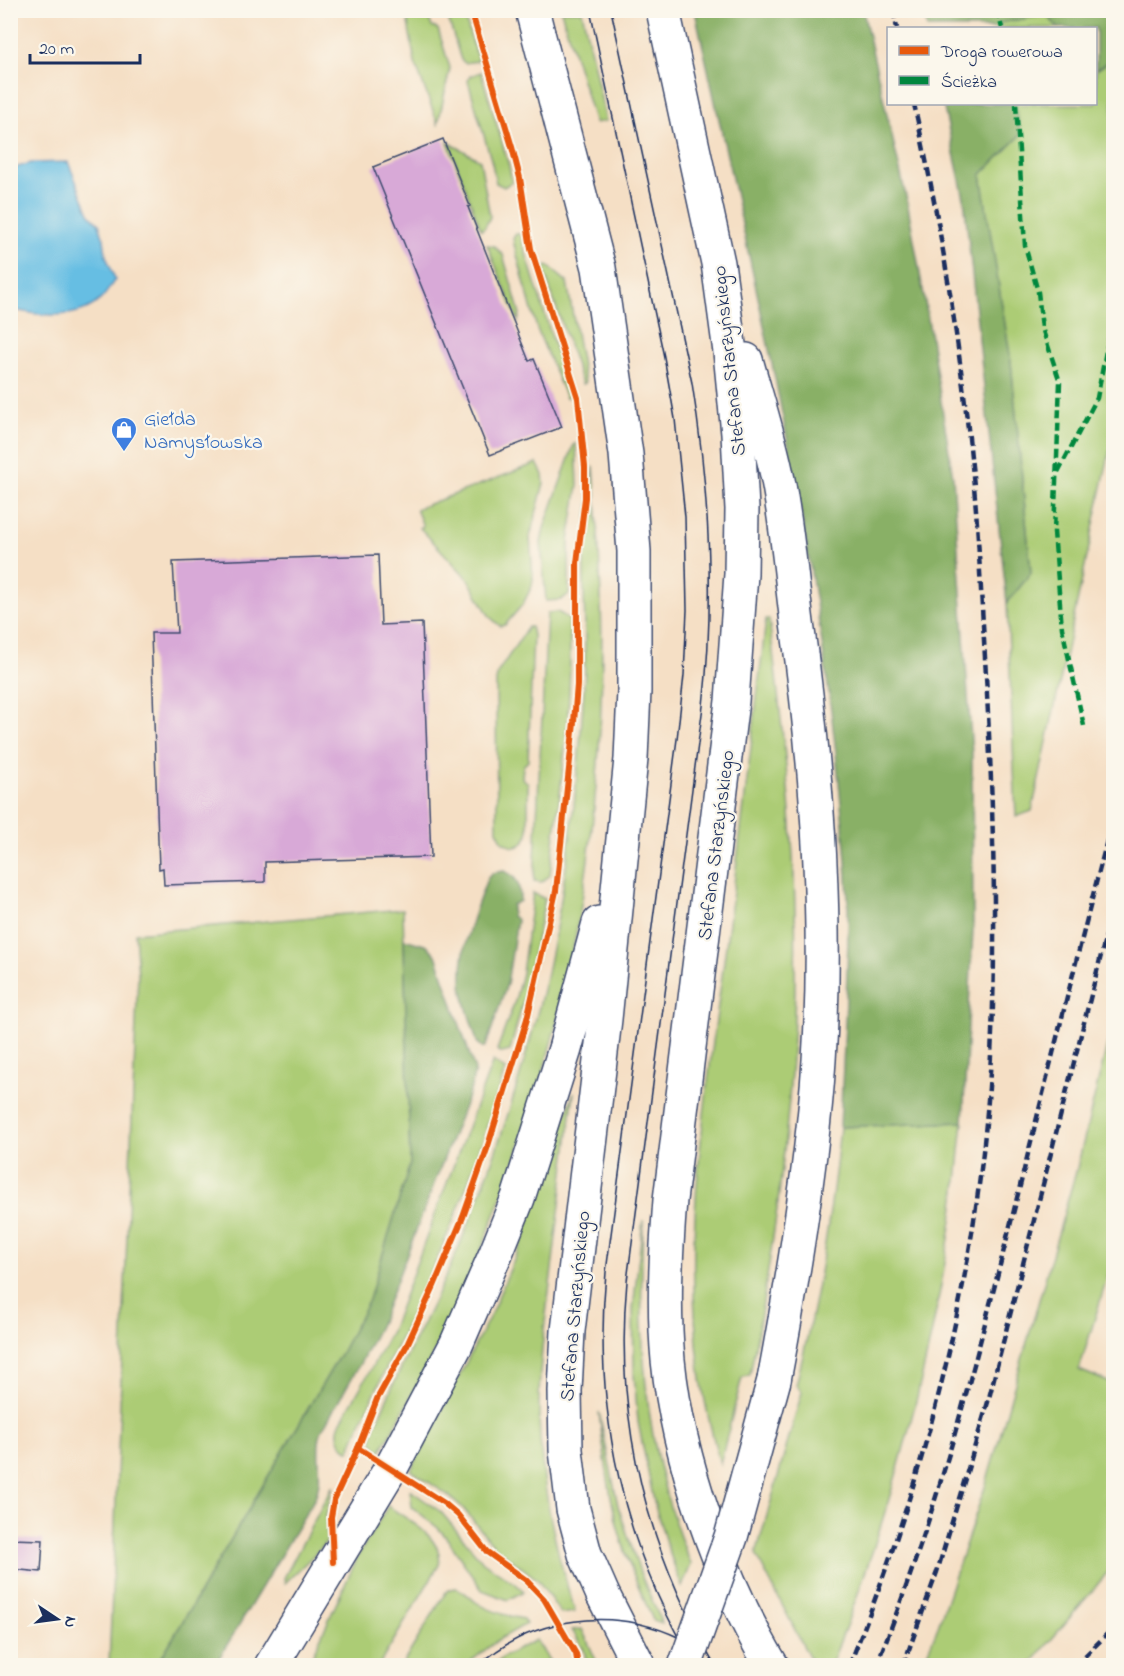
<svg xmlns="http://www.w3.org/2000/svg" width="1124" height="1676" font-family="'Indie Flower',sans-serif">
	<rect width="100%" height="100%" fill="#fbf7ec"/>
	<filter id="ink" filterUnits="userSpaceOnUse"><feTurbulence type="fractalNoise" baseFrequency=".0167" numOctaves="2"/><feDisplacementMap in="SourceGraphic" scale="12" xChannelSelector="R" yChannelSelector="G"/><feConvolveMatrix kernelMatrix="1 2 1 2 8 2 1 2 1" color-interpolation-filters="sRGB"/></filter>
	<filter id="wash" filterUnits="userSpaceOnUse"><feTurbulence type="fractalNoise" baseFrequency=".008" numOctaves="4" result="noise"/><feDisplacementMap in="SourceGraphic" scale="24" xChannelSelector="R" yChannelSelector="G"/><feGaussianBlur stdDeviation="1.35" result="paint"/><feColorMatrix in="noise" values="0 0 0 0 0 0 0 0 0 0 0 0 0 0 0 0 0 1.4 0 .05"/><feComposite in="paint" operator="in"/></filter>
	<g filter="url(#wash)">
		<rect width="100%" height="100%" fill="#f5dfc5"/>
		<g fill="#accc74" stroke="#647e69" stroke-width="1.5">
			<path d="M 406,11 L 433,11 L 428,16 L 432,27 L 438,29 L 450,68 L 438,124 L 415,63 Z"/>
			<path d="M 446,11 L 463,11 L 478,61 L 465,63 L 461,60 Z"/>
			<path d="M 561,11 L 582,11 L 606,121 L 595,123 Z"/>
			<path d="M 1047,15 L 1058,28 L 1000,28 L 998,23 Z"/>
			<path d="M 1113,59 L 1113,436 L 1032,811 L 1016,817 L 1007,603 L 1031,573 L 1011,362 L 981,175 L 1021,135 L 1015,104 L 1096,104 L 1096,70 Z"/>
			<path d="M 481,72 L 509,166 L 512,182 L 504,187 L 496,183 L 492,163 L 468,81 L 470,76 Z"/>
			<path d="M 448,142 L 480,160 L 490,217 L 485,227 L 481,230 Z"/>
			<path d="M 516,234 L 520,234 L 570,396 L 566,398 L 537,329 L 514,244 L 513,238 Z"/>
			<path d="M 487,245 L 494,246 L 503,255 L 520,314 L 518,321 Z"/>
			<path d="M 548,266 L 567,282 L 585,383 L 582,384 L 543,268 Z"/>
			<path d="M 574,444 L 576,444 L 578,485 L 569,541 L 569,594 L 561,600 L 546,601 L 541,543 L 544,528 Z"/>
			<path d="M 537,463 L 543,475 L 544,483 L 530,537 L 533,579 L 532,586 L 523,604 L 505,625 L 500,626 L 490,617 L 468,579 L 420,528 L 423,526 L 416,509 Z"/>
			<path d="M 594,466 C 601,569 606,672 597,775 C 579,1012 500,1248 380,1452 L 372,1441 L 372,1434 C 396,1371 431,1313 457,1251 C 487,1182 511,1109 531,1037 C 562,927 577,802 584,688 C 587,644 583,600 584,557 C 585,527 591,496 594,466 Z"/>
			<path d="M 558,612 L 569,619 C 574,703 560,791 550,875 L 542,882 L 534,881 L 547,613 Z"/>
			<path d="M 766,619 L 769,619 C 781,716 793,812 795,909 C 799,1066 779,1221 750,1375 L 742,1377 L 720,1464 C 712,1434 704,1403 700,1371 C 682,1234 706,1097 724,961 C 739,847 753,734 766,619 Z"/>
			<path d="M 528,627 L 531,627 L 533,635 L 528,761 L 523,766 L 522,778 L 528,783 L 528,834 C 525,842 521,847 513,847 L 503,842 L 497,830 L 496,681 L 498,672 Z"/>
			<path d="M 533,893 L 545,899 L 526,990 L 510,1051 L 502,1053 L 497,1050 L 515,1001 L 522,973 Z"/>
			<path d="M 403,909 L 410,1164 L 369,1300 L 341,1353 L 157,1665 L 109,1666 L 138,975 L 135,933 Z"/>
			<path d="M 1113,1021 L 1113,1259 L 1079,1370 L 1113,1384 L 1113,1566 L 1030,1665 L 922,1665 L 936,1632 L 987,1481 L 1077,1168 Z"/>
			<path d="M 493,1061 L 505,1070 C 487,1127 470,1183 446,1238 C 416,1310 379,1379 349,1451 C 339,1445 336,1436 339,1425 L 370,1371 L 391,1331 Z"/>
			<path d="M 574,1092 C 567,1151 559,1210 552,1269 C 546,1314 539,1360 539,1406 C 539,1476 554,1546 575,1612 L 561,1614 L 538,1580 L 495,1547 L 462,1507 L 449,1496 L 411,1470 L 490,1316 L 520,1246 Z"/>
			<path d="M 963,1122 C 959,1157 957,1192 951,1226 C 928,1377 887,1524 831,1665 L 813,1665 L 756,1554 L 802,1392 L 796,1385 C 817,1300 832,1214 840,1127 Z"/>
			<path d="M 643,1220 C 642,1254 641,1288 642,1322 C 644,1404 658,1488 691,1564 L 682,1587 L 666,1543 L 654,1502 L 638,1422 L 634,1375 L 633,1309 Z"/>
			<path d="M 599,1412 L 618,1506 L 641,1575 L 662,1623 L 653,1620 C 638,1586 623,1552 615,1516 C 607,1482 603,1447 599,1412 Z"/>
			<path d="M 333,1485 L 326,1516 L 327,1541 L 320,1549 L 285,1583 L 284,1578 Z"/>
			<path d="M 410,1490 L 441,1512 L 483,1562 L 516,1584 L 524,1591 L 508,1600 L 482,1590 L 446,1537 L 438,1528 L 412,1507 Z"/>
			<path d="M 388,1506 C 407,1519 445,1538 439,1565 L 379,1665 L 308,1665 L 359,1554 Z"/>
			<path d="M 456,1588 C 465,1591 469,1597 476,1602 C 489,1611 508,1616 523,1619 L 526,1624 L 498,1640 L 466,1665 L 402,1665 L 446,1592 L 450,1589 Z"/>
			<path d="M 582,1629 L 598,1665 L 587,1665 L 584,1650 L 572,1630 Z"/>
			<path d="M 536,1640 L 552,1665 L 493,1665 L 505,1656 Z"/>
		</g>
		<g fill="#89b066" stroke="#527062" stroke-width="1.5">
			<path d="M 695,11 L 863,11 L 907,201 L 928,319 L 953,477 L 972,753 L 973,929 L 963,1122 L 840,1127 C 843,1063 847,998 848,934 C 849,895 846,854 842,815 C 819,544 753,276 695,11 Z"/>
			<path d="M 924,11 L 1113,11 L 1113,59 L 1096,70 L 1096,28 L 1058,28 L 1047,15 L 999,23 L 1000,28 L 927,28 Z"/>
			<path d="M 943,104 L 1015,104 L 1021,135 L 981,175 L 1011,362 L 1031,573 L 1007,603 L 964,198 Z"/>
			<path d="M 504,871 C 518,877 520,886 520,901 L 512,905 L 512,916 L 517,920 L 507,984 L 486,1046 L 483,1048 L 477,1042 C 473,1026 466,1009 463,992 C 457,954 474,914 487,879 L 492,873 Z"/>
			<path d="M 404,939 L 428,946 L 436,955 L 475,1070 L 470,1091 L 380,1324 L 361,1362 L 321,1432 C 314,1454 325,1474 315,1498 L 215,1665 L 157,1665 L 341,1353 L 369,1300 L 410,1164 Z"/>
		</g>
		<path fill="#66bee3" stroke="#4076a0" stroke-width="1.5" d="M 68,162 L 89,213 L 99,224 L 104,239 L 106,256 L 115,279 C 111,286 107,293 101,299 C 79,321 38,316 11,309 L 11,169 L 31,163 Z"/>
		<g id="blocks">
			<g fill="#d8a9d7">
				<path d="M 443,139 L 470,206 L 468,207 L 529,361 L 534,359 L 562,427 L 490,455 L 373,167 Z"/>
				<path d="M 378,555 L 381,625 L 422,623 L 431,857 L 265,862 L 265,882 L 164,885 L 163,868 L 159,869 L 151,633 L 177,633 L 173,562 Z"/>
				<path d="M 10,1539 L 43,1540 L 41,1572 L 10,1569 Z"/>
			</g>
		</g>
	</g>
	<g filter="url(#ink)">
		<use href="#blocks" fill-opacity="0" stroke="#3c496d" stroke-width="1.5"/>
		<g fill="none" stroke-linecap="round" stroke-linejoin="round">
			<defs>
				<g id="secondary">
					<path d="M 532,10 L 599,268 L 626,454 L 634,551 L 634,691 L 631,759 L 605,1019 L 568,1331 L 565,1391 L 566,1450 L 573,1509 L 585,1554 L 603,1595 L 639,1666"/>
					<path d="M 663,10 L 718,263 L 730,352 L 738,434 L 742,509 L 741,574 L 732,701 L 670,1200 C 666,1253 663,1306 668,1360 C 678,1460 720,1579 772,1666"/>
					<path d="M 746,360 C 757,399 770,439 778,480 C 787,527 791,576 797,623 C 819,782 831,950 815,1109 C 806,1200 791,1290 774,1380"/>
					<path d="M 271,1666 L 391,1468 L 456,1345 L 496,1253 L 518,1198 L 565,1049 L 599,923"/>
				</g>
			</defs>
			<use href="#secondary" stroke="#3c496d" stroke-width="36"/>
			<use href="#secondary" stroke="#fff" stroke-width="33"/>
			<g stroke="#1b2f5e" stroke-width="1.5">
				<path d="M 590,10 L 664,357 L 675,419 L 685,517 L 687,610 L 684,675 L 677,739 L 606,1272 C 593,1409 623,1549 695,1666"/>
				<path d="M 611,10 L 692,383 C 709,489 715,599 703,706 L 627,1281 C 614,1419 646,1547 715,1666"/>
				<path d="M 478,1666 C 533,1616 613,1606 680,1638"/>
			</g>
			<g stroke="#1b2f5e" stroke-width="4.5" stroke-dasharray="9 4.5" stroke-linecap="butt">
				<path d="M 893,10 L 897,28"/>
				<path d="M 849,1666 C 928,1472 980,1264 991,1055 C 998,916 992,779 984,640 C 980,579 978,518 971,457 C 959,338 940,220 914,104"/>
				<path d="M 876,1666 C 936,1518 975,1364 1014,1210 C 1047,1077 1080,945 1114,813"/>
				<path d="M 903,1666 L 937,1572 L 988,1402 L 1114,904"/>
				<path d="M 1075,1666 L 1114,1627"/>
			</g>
			<defs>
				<path id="secondary-bridge" d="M 685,1666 L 731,1537 L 774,1380"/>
			</defs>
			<use href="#secondary-bridge" stroke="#3c496d" stroke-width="36" stroke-linecap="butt"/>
			<use href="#secondary-bridge" stroke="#fff" stroke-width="33"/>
			<g stroke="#00873e" stroke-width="4.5" stroke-dasharray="9 4.5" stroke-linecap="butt">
				<path d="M 997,10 L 1002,28"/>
				<path d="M 1016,104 L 1025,246 L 1038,292 L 1042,328 L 1060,382 L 1054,532 L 1062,628 L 1084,726"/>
				<path d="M 1058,472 L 1097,398 L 1114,309"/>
			</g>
			<defs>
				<g id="cycleway">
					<path d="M 358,1448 L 444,1503 L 458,1515 L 487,1552 L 526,1580 L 544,1599 L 576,1654 L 578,1666"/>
					<path d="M 333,1562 L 331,1517 L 334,1500 L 358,1448 L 377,1399 L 407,1345 L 434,1286 L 463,1217 L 487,1149 L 527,1019 L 556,891 L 574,722 L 577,685 L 577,563 L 585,498 L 585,467 L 578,398 L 531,249 L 520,178 L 512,147 L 471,10"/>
				</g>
			</defs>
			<use href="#cycleway" stroke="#fbf7ec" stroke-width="10"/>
			<use href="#cycleway" stroke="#e8590c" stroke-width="6"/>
		</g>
	</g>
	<defs>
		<symbol id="shop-pin" viewBox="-11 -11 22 30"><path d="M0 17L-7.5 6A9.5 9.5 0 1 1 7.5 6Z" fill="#3f7fe0" stroke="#fbf7ec"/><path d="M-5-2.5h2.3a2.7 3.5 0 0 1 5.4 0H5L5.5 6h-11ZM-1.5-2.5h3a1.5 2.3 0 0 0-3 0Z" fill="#fff"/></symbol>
	</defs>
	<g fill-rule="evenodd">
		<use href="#shop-pin" x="109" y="415" width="30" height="40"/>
	</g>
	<g text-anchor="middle" stroke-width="4.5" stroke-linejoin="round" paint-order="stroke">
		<g font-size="20" fill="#1b2f5e" stroke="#fbf7ec">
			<text transform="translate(728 361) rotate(-96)" y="7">Stefana Starzyńskiego</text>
			<text transform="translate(715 845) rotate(-83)" y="7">Stefana Starzyńskiego</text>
			<text transform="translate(574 1306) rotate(-85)" y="7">Stefana Starzyńskiego</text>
		</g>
		<g font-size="20" fill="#366cbe" stroke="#fbf7ec" text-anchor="start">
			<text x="144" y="425">Giełda<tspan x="144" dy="23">Namysłowska</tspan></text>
		</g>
	</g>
	<rect width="1124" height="1676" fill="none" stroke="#fbf7ec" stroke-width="36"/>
	<rect x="887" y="27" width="210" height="78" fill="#fbf7ec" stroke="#a1a7b3" stroke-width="1.5"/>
	<rect x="899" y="46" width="30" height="9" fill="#e8590c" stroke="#a1a7b3" stroke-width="1.5"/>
	<text x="941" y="57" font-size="18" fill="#1b2f5e">Droga rowerowa</text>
	<rect x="899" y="76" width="30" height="9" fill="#00873e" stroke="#a1a7b3" stroke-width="1.5"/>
	<text x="941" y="87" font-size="18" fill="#1b2f5e">Ścieżka</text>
	<g transform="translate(57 1619) rotate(103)" stroke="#fbf7ec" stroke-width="4.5" paint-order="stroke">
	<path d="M0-4.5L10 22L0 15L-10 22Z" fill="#1b2f5e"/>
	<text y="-9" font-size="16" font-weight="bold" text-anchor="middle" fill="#1b2f5e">N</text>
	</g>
	<path d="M30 54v9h110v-9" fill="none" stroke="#1b2f5e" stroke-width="3"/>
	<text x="39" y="54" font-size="18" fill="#1b2f5e" stroke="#fbf7ec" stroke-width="4.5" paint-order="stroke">20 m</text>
</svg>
